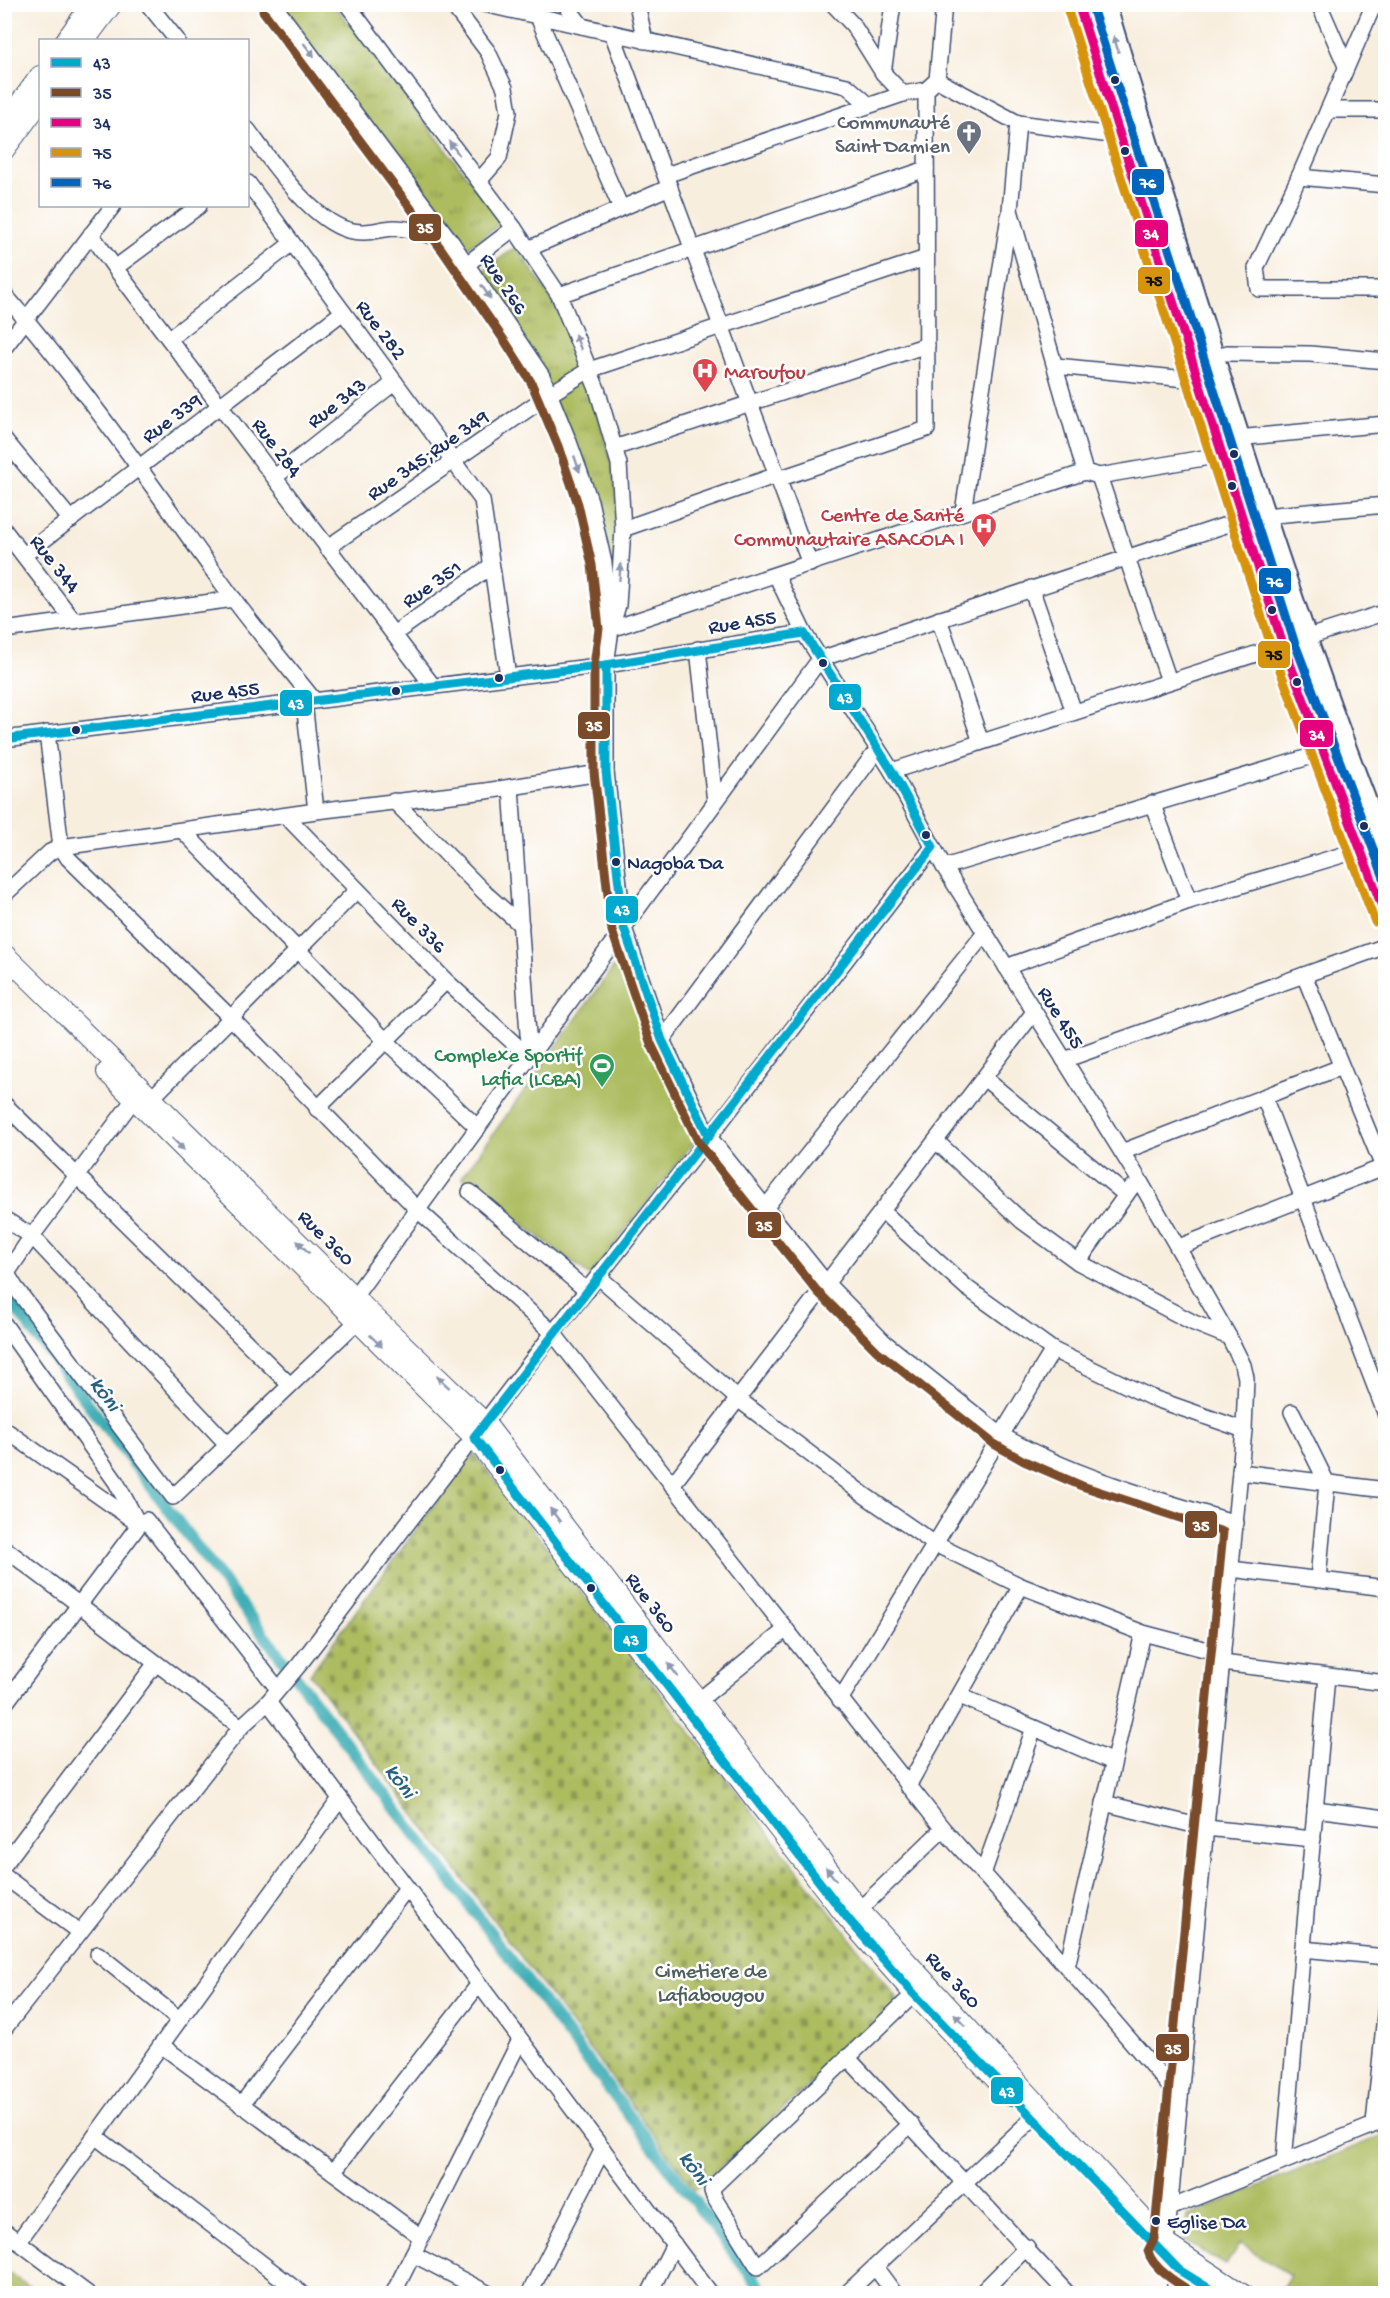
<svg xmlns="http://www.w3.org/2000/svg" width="1390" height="2298" font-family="'Gochi Hand',sans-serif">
	<defs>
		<pattern id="grass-tufts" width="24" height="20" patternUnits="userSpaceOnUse" patternTransform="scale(1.5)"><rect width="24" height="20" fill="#acbc5f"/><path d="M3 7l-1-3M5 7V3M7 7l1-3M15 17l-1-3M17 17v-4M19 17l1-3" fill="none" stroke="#8b9952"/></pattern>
		<pattern id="cemetery-stones" width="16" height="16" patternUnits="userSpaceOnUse" patternTransform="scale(1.5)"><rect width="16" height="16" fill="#acbc5f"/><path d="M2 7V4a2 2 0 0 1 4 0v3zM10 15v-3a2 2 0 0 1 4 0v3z" fill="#8b9952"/></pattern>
	</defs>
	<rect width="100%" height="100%" fill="#fff"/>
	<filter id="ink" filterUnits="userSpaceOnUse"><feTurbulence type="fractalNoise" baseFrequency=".0167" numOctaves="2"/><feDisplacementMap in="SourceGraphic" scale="12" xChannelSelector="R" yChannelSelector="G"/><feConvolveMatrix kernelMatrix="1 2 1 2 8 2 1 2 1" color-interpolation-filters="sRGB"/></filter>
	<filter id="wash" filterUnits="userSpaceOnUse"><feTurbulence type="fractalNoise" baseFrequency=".008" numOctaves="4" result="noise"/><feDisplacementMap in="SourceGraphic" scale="24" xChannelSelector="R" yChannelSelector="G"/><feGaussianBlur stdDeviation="1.35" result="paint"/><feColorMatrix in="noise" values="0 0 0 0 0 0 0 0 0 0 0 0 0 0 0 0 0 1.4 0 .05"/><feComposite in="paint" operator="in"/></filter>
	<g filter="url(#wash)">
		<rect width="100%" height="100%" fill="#f8eede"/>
		<g fill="url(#grass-tufts)" stroke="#64765e" stroke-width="1.5">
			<path d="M 277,5 L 335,5 L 499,218 L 499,225 L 464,250 Z"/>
			<path d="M 516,247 L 547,292 L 562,319 L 586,375 L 612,464 L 617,499 L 616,594 L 577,454 L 480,273 Z"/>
		</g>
		<path fill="url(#cemetery-stones)" stroke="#64765e" stroke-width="1.5" d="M 473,1452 L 900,2002 L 695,2190 L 310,1674 Z"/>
		<g fill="#acbc5f" stroke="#64765e" stroke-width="1.5">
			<path d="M 628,947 L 700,1134 L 590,1276 L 462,1177 Z"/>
			<path d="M 1385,2134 L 1385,2293 L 1279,2293 L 1290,2275 L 1240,2243 L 1226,2265 L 1185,2241 L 1188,2216 Z"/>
			<path d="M 5,2270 L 39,2293 L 5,2293 Z"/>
		</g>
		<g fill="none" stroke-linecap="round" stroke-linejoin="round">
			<path stroke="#39abb4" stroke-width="12" d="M 4,1293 L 765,2294"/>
		</g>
	</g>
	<g filter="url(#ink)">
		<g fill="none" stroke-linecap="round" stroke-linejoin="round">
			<defs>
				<g id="minor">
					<path d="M 148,4 L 177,40"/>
					<path d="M 273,4 L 452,243 L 542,376 L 569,442 L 590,501 L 604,563 L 610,620"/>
					<path d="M 347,4 L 514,228 L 559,295 L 597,389 L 619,464 L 623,529 L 618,605 L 611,629 L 606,665 L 606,772 L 624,928 L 662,1040 L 709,1137 L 826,1283 L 884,1342 L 1001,1435 C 1074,1477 1156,1499 1236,1523"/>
					<path d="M 452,4 L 488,52 L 505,88 L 509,112 L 499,158 L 479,181"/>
					<path d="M 484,4 L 847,86 L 869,105"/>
					<path d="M 565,4 L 582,26"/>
					<path d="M 637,4 L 645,41"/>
					<path d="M 833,4 L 853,25 L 883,73 L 903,94 L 926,90 L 937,80 L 944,4"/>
					<path d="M 1319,4 L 1346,66"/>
					<path d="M 1374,4 L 1299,177 L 1256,268 L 1259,289 L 1386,289"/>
					<path d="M 538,17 L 621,208"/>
					<path d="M 612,33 L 810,564"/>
					<path d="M 883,73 L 893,4"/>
					<path d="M 937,80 L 1018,123 L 1010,210 L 1085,472"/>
					<path d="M 1328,110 L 1386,110"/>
					<path d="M 1018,123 L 1119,136"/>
					<path d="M 248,130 C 271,161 310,219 348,230 C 367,235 377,229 394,228 C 414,228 433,237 452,243"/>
					<path d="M 666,175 L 903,94"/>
					<path d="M 1299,177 L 1386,185"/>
					<path d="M 248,183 L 482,500 L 508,676"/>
					<path d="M 91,234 L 115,268 L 433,686"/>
					<path d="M 528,249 L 670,187"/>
					<path d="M 467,264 L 514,228"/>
					<path d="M 115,268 L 199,206"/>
					<path d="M 4,294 C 87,390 158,495 232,597 C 258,632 287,666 314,700"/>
					<path d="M 559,295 L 926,169"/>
					<path d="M 169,339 L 292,243"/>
					<path d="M 4,348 L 113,206"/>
					<path d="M 1227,353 L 1310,354 L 1386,361"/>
					<path d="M 1056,366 L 1196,380"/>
					<path d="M 1237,438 L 1386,424"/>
					<path d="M 4,439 L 71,520"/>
					<path d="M 614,448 L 927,345"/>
					<path d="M 1099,476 L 1169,681"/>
					<path d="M 275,477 L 395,382"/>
					<path d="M 778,479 L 927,429 L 926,90"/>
					<path d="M 963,512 L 1009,216"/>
					<path d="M 1263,516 L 1386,505"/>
					<path d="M 623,529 L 777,475"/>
					<path d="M 4,530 L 74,621"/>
					<path d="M 327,548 L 550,394 L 589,370 L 926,258"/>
					<path d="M 24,555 L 343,312"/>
					<path d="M 776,575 L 804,633 L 892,771 L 944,867 L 1138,1178 L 1229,1337 L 1243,1365 L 1246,1378 L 1244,1430 L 1166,2244 L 1162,2249"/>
					<path d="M 1031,588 L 1074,712"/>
					<path d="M 939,619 L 981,742"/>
					<path d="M 611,629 L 1085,472 L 1099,476 L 1221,455"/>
					<path d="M 4,630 L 234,599"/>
					<path d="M 395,633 L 491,566"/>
					<path d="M 698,649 L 715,802"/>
					<path d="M 304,702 L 316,811"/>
					<path d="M 47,733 L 61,847 L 68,858 L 231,1018 L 418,1210 L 553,1333 L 943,1829 L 1067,1967 L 1180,2098"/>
					<path d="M 4,739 L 606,665 L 804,633"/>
					<path d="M 892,771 L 1386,612"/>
					<path d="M 511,787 L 528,1034 L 529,1040 L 536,1048"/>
					<path d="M 394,801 L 485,893 L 521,925"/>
					<path d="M 1152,803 L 1189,901"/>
					<path d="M 286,816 L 446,981 L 529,1057"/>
					<path d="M 183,831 L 385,1040 L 478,1128"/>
					<path d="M 944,867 L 1322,753"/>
					<path d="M 4,895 L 50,852 L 61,847 L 316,811 L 486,791 L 606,772"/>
					<path d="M 1006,967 L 1189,901 L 1359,850"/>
					<path d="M 1304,975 L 1386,1174"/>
					<path d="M 662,1040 L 877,750"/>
					<path d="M 1064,1060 L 1386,946"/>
					<path d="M 984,1078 L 1126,1195"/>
					<path d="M 1264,1097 L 1386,1415"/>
					<path d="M 152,1098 L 357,890"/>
					<path d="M 4,1104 L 290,1385"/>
					<path d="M 317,1109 L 446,981"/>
					<path d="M 936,1141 L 1022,1221 L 1078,1262 L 1194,1323 L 1229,1337"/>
					<path d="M 1122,1152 L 1341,1067"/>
					<path d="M 470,1192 L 587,1291"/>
					<path d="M 765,1208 L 985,933"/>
					<path d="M 882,1211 L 967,1288 L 1053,1350 L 1150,1397 L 1244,1430"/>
					<path d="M 4,1219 L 32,1236 L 228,1445"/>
					<path d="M 1179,1247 L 1386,1166"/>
					<path d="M 1078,1262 L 1131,1188"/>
					<path d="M 4,1269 L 15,1287 L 173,1497 L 364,1315"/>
					<path d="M 7,1273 L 32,1236 L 134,1099"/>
					<path d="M 599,1277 L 738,1399 L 864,1495 L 935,1544 L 1021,1586 L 1143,1633 L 1223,1654"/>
					<path d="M 354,1297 L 820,659 L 1241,520"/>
					<path d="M 4,1324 L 116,1482 L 139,1525"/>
					<path d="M 1292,1412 L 1327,1483 L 1318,1579"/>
					<path d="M 4,1429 L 137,1523"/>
					<path d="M 1240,1472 L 1386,1490"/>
					<path d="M 672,1485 L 1034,1012"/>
					<path d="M 4,1548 L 241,1727"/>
					<path d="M 1231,1569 L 1386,1588"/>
					<path d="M 1222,1663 L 1386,1683"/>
					<path d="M 960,1696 L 1113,1762"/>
					<path d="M 840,1700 L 1053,1350"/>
					<path d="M 268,1702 L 711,2294"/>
					<path d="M 697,1702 L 785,1630"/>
					<path d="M 4,1705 L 139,1525 L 146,1520 L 278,1689"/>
					<path d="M 908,1786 L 1021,1586"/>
					<path d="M 1104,1803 L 1206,1828 L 1313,1839"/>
					<path d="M 1315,1809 L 1386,1818"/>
					<path d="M 4,1865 L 156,1663"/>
					<path d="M 983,1874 L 1034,1728"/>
					<path d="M 4,1876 L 79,1932"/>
					<path d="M 853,1916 L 943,1829"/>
					<path d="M 1303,1949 L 1386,1957"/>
					<path d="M 98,1954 L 179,2019"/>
					<path d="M 1067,1967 L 1143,1633"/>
					<path d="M 4,2029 L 241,1727 L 268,1702 L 299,1665 L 553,1333 L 709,1137 L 933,847"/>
					<path d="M 161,2045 L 421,2237"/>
					<path d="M 847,2057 L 1068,2294"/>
					<path d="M 241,2105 L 407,1888"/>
					<path d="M 911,2124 L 758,2267 L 714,2197 L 712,2191 L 714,2186 L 914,1994"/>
					<path d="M 1374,2124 L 1386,2005"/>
					<path d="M 95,2136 L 302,2294"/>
					<path d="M 1284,2161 L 1327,1676"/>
					<path d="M 333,2172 L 479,1984"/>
					<path d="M 1170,2208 L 1386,2120"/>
					<path d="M 4,2231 L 88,2294"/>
					<path d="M 18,2242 L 340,1799"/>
					<path d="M 413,2254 L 489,2294"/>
					<path d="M 875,2267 L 895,2294"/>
					<path d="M 393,2294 L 520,2040"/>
					<path d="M 529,2294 L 603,2149"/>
					<path d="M 649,2294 L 674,2244"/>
					<path d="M 846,2294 L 1033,2118"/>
					<path d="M 980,2294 L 1027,2247"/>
					<path d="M 1176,2294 L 1175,2285 L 1179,2270"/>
				</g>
				<g id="major">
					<path d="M 66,40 L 92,4"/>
					<path d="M 85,40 L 112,4"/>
					<path d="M 4,125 L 40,76"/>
					<path d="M 4,150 L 40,102"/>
					<path d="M 4,954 L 368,1311 L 485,1423 L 860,1911 L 1166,2244 L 1242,2294"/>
					<path d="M 107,1072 L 474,1437 L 849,1920 L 914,1994 L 1012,2096"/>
					<path d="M 1159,2249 L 1179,2270 L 1211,2289"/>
				</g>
				<g id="highway">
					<path d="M 1078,4 L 1283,645 L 1386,918"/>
					<path d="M 1104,4 C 1192,291 1276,578 1386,856"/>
				</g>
			</defs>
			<use href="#minor" stroke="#3c4c71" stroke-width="18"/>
			<use href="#major" stroke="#3c4c71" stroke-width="22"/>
			<use href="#highway" stroke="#3c4c71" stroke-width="26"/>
			<use href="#minor" stroke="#fff" stroke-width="15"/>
			<use href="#major" stroke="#fff" stroke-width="20"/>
			<use href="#highway" stroke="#fff" stroke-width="22"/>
			<defs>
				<g id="bus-1">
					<path d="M 606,665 L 606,772 L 624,928 L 662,1040 L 709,1137"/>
					<path d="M 4,739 L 606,665 L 804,633 L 892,771 L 933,847 L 474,1437 L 849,1920 L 914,1994 L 1179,2270 L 1218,2294"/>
				</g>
				<path id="bus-2" d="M 263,11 L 442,250 L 506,343 L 531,382 L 558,446 L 578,504 L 592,565 L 599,629 L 594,665 L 594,772 L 612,931 L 651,1044 L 699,1143 L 817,1291 L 877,1351 L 994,1444 L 1024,1461 L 1082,1486 L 1223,1532 L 1154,2239 L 1148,2251 C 1152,2269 1180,2285 1195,2294"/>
				<path id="bus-3" d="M 1078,4 L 1283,645 L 1386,917"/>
				<path id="bus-4" d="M 1067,8 L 1272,649 L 1375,922"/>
				<path id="bus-5" d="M 1091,4 L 1294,641 L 1386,883"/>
			</defs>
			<use href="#bus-1" stroke="#fff" stroke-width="14"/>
			<use href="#bus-2" stroke="#fff" stroke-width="14"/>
			<use href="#bus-3" stroke="#fff" stroke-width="14"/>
			<use href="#bus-4" stroke="#fff" stroke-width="14"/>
			<use href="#bus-5" stroke="#fff" stroke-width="14"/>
			<use href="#bus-1" stroke="#00a9ce" stroke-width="9"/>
			<use href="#bus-2" stroke="#7a4b2a" stroke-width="9"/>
			<use href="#bus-3" stroke="#e5007d" stroke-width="9"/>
			<use href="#bus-4" stroke="#d6940e" stroke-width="9"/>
			<use href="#bus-5" stroke="#0065bd" stroke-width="9"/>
		</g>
		<defs><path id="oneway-solid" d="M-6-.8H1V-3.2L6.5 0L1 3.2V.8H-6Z" transform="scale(1.5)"/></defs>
		<g fill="#8d97ae">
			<use href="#oneway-solid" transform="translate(1116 44) rotate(-107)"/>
			<use href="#oneway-solid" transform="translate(309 50) rotate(52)"/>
			<use href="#oneway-solid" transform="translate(454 148) rotate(-127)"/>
			<use href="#oneway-solid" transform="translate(486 292) rotate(56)"/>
			<use href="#oneway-solid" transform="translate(578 342) rotate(-112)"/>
			<use href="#oneway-solid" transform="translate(577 464) rotate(71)"/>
			<use href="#oneway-solid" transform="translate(620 572) rotate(-86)"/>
			<use href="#oneway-solid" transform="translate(178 1144) rotate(45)"/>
			<use href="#oneway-solid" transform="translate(303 1247) rotate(-135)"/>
			<use href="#oneway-solid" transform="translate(376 1341) rotate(44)"/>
			<use href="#oneway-solid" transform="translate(443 1382) rotate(-137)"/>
			<use href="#oneway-solid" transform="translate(555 1515) rotate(-127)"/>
			<use href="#oneway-solid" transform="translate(673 1670) rotate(-127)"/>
			<use href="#oneway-solid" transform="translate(831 1874) rotate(-128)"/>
			<use href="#oneway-solid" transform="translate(960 2020) rotate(-133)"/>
		</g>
	</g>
	<defs>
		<symbol id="church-pin" viewBox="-11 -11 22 30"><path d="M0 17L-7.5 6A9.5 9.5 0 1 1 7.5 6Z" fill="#6b7280" stroke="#fff"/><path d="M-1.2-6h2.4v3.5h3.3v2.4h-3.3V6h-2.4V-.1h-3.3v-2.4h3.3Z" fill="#fff"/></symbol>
		<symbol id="hospital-pin" viewBox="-11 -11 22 30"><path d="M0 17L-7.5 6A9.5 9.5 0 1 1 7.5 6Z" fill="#e0444e" stroke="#fff"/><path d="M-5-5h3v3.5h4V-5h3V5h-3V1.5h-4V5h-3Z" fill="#fff"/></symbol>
		<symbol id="stadium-pin" viewBox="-11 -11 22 30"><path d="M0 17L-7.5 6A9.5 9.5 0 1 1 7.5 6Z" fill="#2e9e5b" stroke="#fff"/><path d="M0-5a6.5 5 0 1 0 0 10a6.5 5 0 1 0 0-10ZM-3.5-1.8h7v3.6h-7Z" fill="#fff"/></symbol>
	</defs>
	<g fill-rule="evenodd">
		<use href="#church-pin" x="954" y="118" width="30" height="40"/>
		<use href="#hospital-pin" x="690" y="356" width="30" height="40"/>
		<use href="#hospital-pin" x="969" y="511" width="30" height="40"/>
		<use href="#stadium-pin" x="587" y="1051" width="30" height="40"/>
	</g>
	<g fill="#1b2f5e" stroke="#fff" stroke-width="2">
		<circle cx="1115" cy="80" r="5"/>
		<circle cx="1125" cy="151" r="5"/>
		<circle cx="1234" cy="454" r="5"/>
		<circle cx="1232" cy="486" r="5"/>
		<circle cx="1272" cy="610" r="5"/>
		<circle cx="823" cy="663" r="5"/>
		<circle cx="499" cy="678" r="5"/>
		<circle cx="1297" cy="682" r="5"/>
		<circle cx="396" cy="691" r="5"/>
		<circle cx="76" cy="730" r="5"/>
		<circle cx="1364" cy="826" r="5"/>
		<circle cx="926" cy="835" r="5"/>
		<circle cx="616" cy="862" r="5"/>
		<circle cx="500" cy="1470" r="5"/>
		<circle cx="591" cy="1588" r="5"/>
		<circle cx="1156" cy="2221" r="5"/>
	</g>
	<g text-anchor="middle" stroke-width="5" stroke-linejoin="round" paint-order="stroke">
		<g font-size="20" fill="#1b2f5e" stroke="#fff" text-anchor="start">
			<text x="627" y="869">Nagoba Da</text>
			<text x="1167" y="2228">Eglise Da</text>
		</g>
		<g font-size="21" fill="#5b616d" stroke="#fff" text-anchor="end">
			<text x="950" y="128">Communauté<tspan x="950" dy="24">Saint Damien</tspan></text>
		</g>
		<g font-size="21" fill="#1b2f5e" stroke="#fff">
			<text transform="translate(505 283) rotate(56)" y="7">Rue 266</text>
			<text transform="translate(382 329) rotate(53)" y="7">Rue 282</text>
			<text transform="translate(336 402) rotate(-38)" y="7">Rue 343</text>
			<text transform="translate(171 417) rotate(-37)" y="7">Rue 339</text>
			<text transform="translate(278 447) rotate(53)" y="7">Rue 284</text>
			<text transform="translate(427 454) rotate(-35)" y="7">Rue 345;Rue 349</text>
			<text transform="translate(56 563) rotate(52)" y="7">Rue 344</text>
			<text transform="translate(431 583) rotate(-35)" y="7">Rue 351</text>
			<text transform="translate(742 621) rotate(-9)" y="7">Rue 455</text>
			<text transform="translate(225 691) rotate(-7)" y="7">Rue 455</text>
			<text transform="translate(420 924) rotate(46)" y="7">Rue 336</text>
			<text transform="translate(1062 1017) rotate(58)" y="7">Rue 455</text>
			<text transform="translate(327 1237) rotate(45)" y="7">Rue 360</text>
			<text transform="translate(652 1602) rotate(53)" y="7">Rue 360</text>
			<text transform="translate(954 1979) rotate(47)" y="7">Rue 360</text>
		</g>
		<g font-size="21" fill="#be3a42" stroke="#fff" text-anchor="start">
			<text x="724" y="378">Maroufou</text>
			<text x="964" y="521" text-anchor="end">Centre de Santé<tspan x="964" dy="24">Communautaire ASACOLA I</tspan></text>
		</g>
		<g font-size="21" fill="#27864d" stroke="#fff" text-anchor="end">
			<text x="582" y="1061">Complexe Sportif<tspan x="582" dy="24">Lafia (LCBA)</tspan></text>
		</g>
		<g font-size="21" fill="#4e605e" stroke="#fff">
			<text x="711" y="1977">Cimetiere de<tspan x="711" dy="24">Lafiabougou</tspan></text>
		</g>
		<g font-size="22" font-style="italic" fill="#276180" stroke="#fff">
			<text transform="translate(107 1393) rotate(53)" y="8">kôni</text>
			<text transform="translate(402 1780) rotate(53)" y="8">kôni</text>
			<text transform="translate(696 2167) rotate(53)" y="8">kôni</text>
		</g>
	</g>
	<g stroke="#fff" stroke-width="2">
		<rect x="1131" y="168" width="34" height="28" rx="6" fill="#0065bd"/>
		<rect x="408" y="213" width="34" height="29" rx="6" fill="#7a4b2a"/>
		<rect x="1134" y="219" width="35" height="29" rx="6" fill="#e5007d"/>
		<rect x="1137" y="266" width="34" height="29" rx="6" fill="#d6940e"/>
		<rect x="1258" y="567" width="34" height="28" rx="6" fill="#0065bd"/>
		<rect x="1257" y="640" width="34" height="29" rx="6" fill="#d6940e"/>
		<rect x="828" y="683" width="34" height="28" rx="6" fill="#00a9ce"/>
		<rect x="279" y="689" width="34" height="28" rx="6" fill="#00a9ce"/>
		<rect x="577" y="711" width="34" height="29" rx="6" fill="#7a4b2a"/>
		<rect x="1299" y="719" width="35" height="29" rx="6" fill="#e5007d"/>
		<rect x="605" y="895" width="34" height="29" rx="6" fill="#00a9ce"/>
		<rect x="747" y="1211" width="35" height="28" rx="6" fill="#7a4b2a"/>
		<rect x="1184" y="1510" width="34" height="29" rx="6" fill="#7a4b2a"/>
		<rect x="613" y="1624" width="35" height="29" rx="6" fill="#00a9ce"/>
		<rect x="1155" y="2033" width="35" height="29" rx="6" fill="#7a4b2a"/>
		<rect x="990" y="2076" width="34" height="29" rx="6" fill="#00a9ce"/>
	</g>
	<g font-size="16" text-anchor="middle" font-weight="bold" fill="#fff">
		<text x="1148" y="188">76</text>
		<text x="425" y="233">35</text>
		<text x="1151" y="239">34</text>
		<text x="1275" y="587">76</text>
		<text x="845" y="703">43</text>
		<text x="296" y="709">43</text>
		<text x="594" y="731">35</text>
		<text x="1317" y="740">34</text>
		<text x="622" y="915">43</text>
		<text x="764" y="1231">35</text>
		<text x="1201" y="1531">35</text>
		<text x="631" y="1645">43</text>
		<text x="1173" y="2054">35</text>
		<text x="1007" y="2097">43</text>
	</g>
	<g font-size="16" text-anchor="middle" font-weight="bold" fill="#111">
		<text x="1154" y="286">75</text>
		<text x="1274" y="660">75</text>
	</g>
	<rect width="1390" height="2298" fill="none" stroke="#fff" stroke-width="24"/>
	<rect x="39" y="39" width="210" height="168" fill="#ffffff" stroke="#a4acbf" stroke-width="1.5"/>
	<rect x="51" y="58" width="30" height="9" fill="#00a9ce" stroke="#a4acbf" stroke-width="1.5"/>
	<text x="93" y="69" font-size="18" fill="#1b2f5e">43</text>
	<rect x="51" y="88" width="30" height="9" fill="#7a4b2a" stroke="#a4acbf" stroke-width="1.5"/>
	<text x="93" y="99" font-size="18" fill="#1b2f5e">35</text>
	<rect x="51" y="118" width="30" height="9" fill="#e5007d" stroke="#a4acbf" stroke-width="1.5"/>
	<text x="93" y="129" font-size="18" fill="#1b2f5e">34</text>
	<rect x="51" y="148" width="30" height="9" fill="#d6940e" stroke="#a4acbf" stroke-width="1.5"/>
	<text x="93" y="159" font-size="18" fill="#1b2f5e">75</text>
	<rect x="51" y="178" width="30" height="9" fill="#0065bd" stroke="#a4acbf" stroke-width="1.5"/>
	<text x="93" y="189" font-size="18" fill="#1b2f5e">76</text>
</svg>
